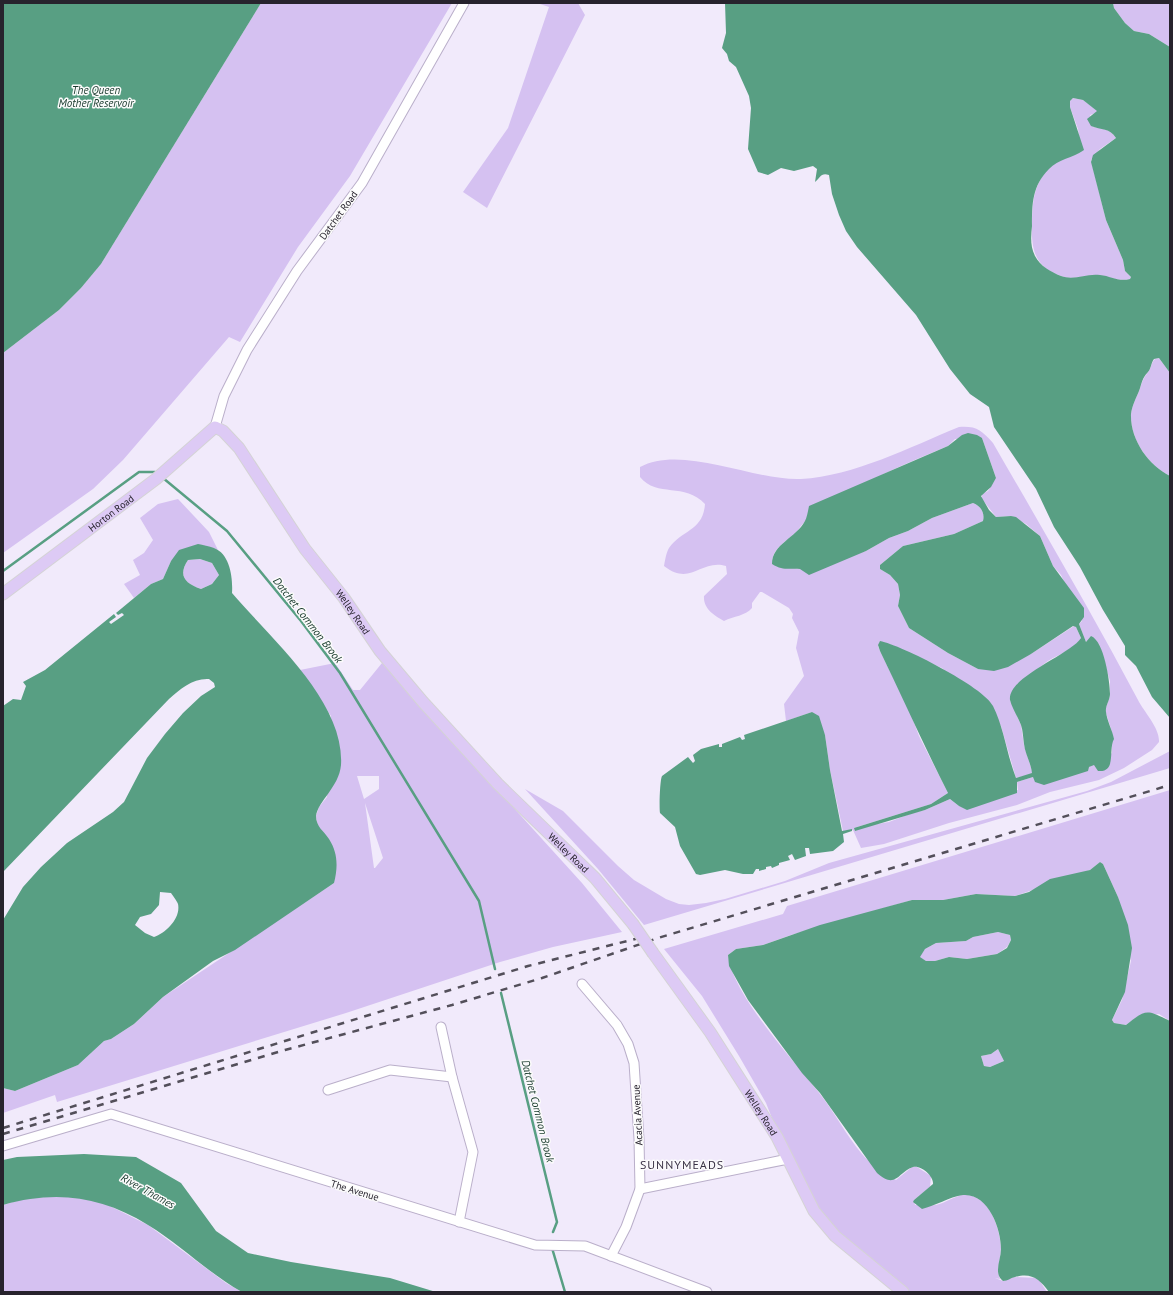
<svg xmlns="http://www.w3.org/2000/svg" width="1173" height="1295" font-family="'PT Sans',sans-serif">
	<rect width="100%" height="100%" fill="#f1eafb"/>
	<g fill="#d5c1f1" fill-rule="evenodd">
		<path d="M 261,3 L 452,3 L 350,176 L 298,247 L 240,342 L 229,337 L 123,460 L 93,489 L 3,553 L 3,353 L 59,310 L 81,288 L 101,264 Z"/>
		<path d="M 537,3 L 578,3 L 585,15 L 487,208 L 463,192 L 508,128 L 549,7 Z"/>
		<path d="M 1113,3 L 1170,3 L 1170,47 L 1149,34 L 1134,31 L 1125,23 L 1114,8 Z"/>
		<path d="M 1073,98 L 1083,100 L 1098,111 L 1098,112 L 1090,115 L 1093,127 C 1103,128 1111,130 1116,138 L 1100,149 L 1091,160 L 1106,220 L 1123,260 L 1125,271 L 1131,277 L 1130,279 C 1118,282 1109,276 1097,276 C 1085,275 1076,280 1064,277 C 1033,268 1031,248 1032,220 C 1033,200 1034,185 1048,169 C 1056,160 1070,156 1081,152 L 1078,129 L 1070,107 L 1070,101 Z"/>
		<path d="M 1159,358 L 1170,373 L 1170,476 C 1148,465 1130,439 1131,414 C 1132,406 1136,398 1139,391 C 1142,383 1143,378 1148,372 C 1151,369 1151,363 1155,359 Z"/>
		<path d="M 959,427 C 977,426 981,430 993,443 C 1042,528 1092,613 1138,700 C 1144,712 1160,728 1159,742 L 1152,750 L 1124,768 L 1099,780 L 1050,792 L 1017,805 L 949,823 L 884,844 L 861,848 L 853,830 L 843,831 L 830,770 L 825,735 L 812,712 L 786,721 L 784,704 L 804,676 L 796,648 L 799,632 L 792,618 L 793,614 L 789,608 L 762,592 L 760,592 L 752,603 L 752,608 C 745,616 734,616 724,621 C 715,616 703,609 704,596 L 727,574 L 726,566 C 700,559 691,587 664,566 C 665,561 666,553 669,548 C 683,529 703,531 705,504 C 685,482 657,498 640,477 L 640,467 C 682,444 754,481 801,479 C 854,476 910,447 959,427 ZM 982,438 L 996,478 L 988,491 L 982,494 L 982,499 L 996,517 L 1011,516 L 1026,524 L 1040,536 L 1053,566 L 1061,575 L 1082,621 L 1079,624 L 1085,640 L 1087,642 L 1099,644 L 1110,681 L 1110,696 L 1105,710 L 1112,732 L 1112,753 L 1096,766 L 1094,764 L 1089,767 L 1033,777 L 1017,782 L 1018,790 L 959,806 L 950,799 L 925,810 L 912,813 L 889,822 L 854,828 L 931,804 L 948,793 L 919,736 L 909,709 L 880,651 L 878,646 L 880,642 L 942,668 L 1001,726 L 1016,778 L 1033,774 L 1024,745 L 1021,725 L 1010,700 C 1021,688 1035,670 1048,661 C 1059,654 1073,651 1081,638 L 1076,627 L 1074,626 L 1031,654 L 978,669 L 948,653 L 909,628 L 898,606 L 900,595 L 898,584 L 890,575 L 880,569 L 880,565 L 903,546 L 954,534 L 983,521 C 985,513 981,506 973,503 L 932,518 L 908,531 L 889,538 L 866,551 L 800,569 L 772,564 C 772,550 782,544 792,536 C 798,532 801,524 807,520 C 849,487 898,467 948,446 L 955,439 Z"/>
		<path d="M 178,499 L 209,532 L 218,550 L 214,548 L 171,561 L 163,579 L 151,584 L 134,598 L 124,584 L 140,575 L 133,560 L 144,553 L 153,540 L 140,518 L 158,504 Z"/>
		<path d="M 200,559 L 212,563 L 219,575 L 212,584 L 201,589 C 184,583 178,575 188,560 Z"/>
		<path d="M 335,663 L 353,690 L 360,690 L 382,663 L 582,883 L 622,932 L 553,947 L 500,962 L 346,1013 L 57,1102 L 55,1095 L 3,1113 L 3,1088 L 15,1091 L 78,1065 L 104,1041 L 111,1039 L 134,1024 L 163,997 L 334,883 L 329,840 L 317,825 L 316,816 L 319,807 L 327,797 L 331,716 L 300,670 ZM 357,776 L 379,776 L 379,789 L 364,799 ZM 365,803 L 383,858 L 375,868 L 374,868 Z"/>
		<path d="M 1170,751 L 1170,768 L 644,925 L 598,869 L 525,789 L 563,811 L 618,866 L 634,880 L 666,899 L 679,904 L 689,905 L 706,903 L 725,899 L 785,881 L 829,863 L 1087,791 L 1111,782 Z"/>
		<path d="M 1170,790 L 1170,1021 L 1159,1014 L 1137,1017 L 1126,1025 L 1114,1023 L 1112,1020 L 1122,1000 L 1131,961 L 1118,897 L 1103,864 L 1100,862 L 1090,870 L 1015,896 L 976,894 L 943,900 L 912,900 L 791,935 L 763,945 L 736,949 L 728,955 C 732,994 795,1062 820,1094 C 835,1113 846,1135 862,1154 C 870,1164 885,1172 896,1180 L 912,1167 L 917,1167 L 931,1176 L 930,1187 L 914,1200 L 915,1205 C 921,1205 930,1206 936,1205 C 945,1203 953,1197 962,1195 C 988,1192 1000,1227 1001,1248 C 1001,1259 996,1268 1000,1279 L 995,1278 L 1003,1281 L 1013,1277 L 1038,1278 L 1047,1292 L 903,1292 L 835,1236 L 788,1159 L 766,1103 L 739,1056 L 702,996 L 664,949 L 783,914 L 787,906 Z"/>
		<path d="M 998,932 L 1010,935 L 1011,940 L 1007,947 L 997,954 L 967,959 L 949,957 L 935,961 L 926,961 L 919,957 L 925,949 L 936,943 L 966,941 L 973,937 Z"/>
		<path d="M 998,1049 L 1004,1061 L 990,1067 L 984,1066 L 981,1056 L 991,1054 Z"/>
		<path d="M 65,1195 L 104,1203 L 148,1225 L 226,1283 L 242,1292 L 3,1292 L 3,1205 L 23,1199 Z"/>
	</g>
	<g fill="#589f83" fill-rule="evenodd">
		<path d="M 3,3 L 261,3 L 101,264 L 81,288 L 59,310 L 3,353 Z"/>
		<path d="M 725,3 L 1113,3 L 1114,8 L 1125,23 L 1134,31 L 1149,34 L 1170,47 L 1170,373 L 1159,358 L 1154,359 C 1151,363 1151,369 1148,372 C 1142,378 1142,383 1139,391 C 1136,398 1132,406 1131,414 C 1130,439 1148,465 1170,476 L 1170,718 L 1152,697 L 1136,666 L 1125,655 L 1125,646 L 1103,610 L 1080,567 L 1054,527 L 1036,489 L 994,427 L 989,407 L 970,394 L 950,369 L 916,315 L 857,247 L 846,231 L 839,215 L 832,194 L 829,175 C 821,172 820,178 815,182 L 817,169 L 813,166 L 794,171 L 781,168 L 768,175 L 758,172 L 748,149 L 751,108 L 749,96 L 736,67 L 729,61 L 727,54 L 722,48 L 726,33 ZM 1073,98 L 1083,100 L 1097,111 L 1087,119 L 1091,126 C 1101,130 1110,128 1116,138 L 1093,155 L 1091,162 L 1106,220 L 1123,260 L 1125,271 L 1131,277 L 1130,279 C 1118,282 1111,276 1100,275 C 1086,273 1075,281 1061,276 C 1051,272 1040,266 1035,256 C 1030,246 1031,236 1032,226 C 1032,204 1032,186 1049,169 C 1058,159 1073,158 1084,150 L 1070,107 L 1070,101 Z"/>
		<path d="M 968,433 L 977,435 L 982,438 L 996,478 L 991,487 L 981,496 L 989,510 L 996,517 L 1011,516 L 1016,517 L 1040,536 L 1053,566 L 1084,608 L 1084,617 L 1079,624 L 1086,642 L 1091,636 C 1104,641 1110,681 1110,694 C 1110,700 1105,706 1106,712 C 1107,721 1112,729 1114,739 C 1108,749 1117,773 1098,771 L 1094,765 L 1089,767 L 1088,771 L 1044,785 L 1035,782 L 1033,777 L 1017,782 L 1017,793 L 967,810 L 959,806 L 950,799 L 925,810 L 855,831 L 854,828 L 931,804 L 948,793 C 924,746 903,698 880,651 L 878,645 L 880,641 C 901,645 984,687 993,706 C 1004,728 1007,755 1016,778 L 1032,773 C 1031,763 1025,754 1024,744 C 1023,737 1023,731 1021,725 C 1018,717 1012,708 1010,700 C 1007,677 1070,655 1081,638 L 1076,627 L 1073,626 L 1031,654 L 1008,667 L 994,671 L 978,669 L 948,653 L 909,628 L 898,606 L 900,595 L 898,584 L 890,575 L 880,569 L 880,565 L 903,546 L 954,534 L 983,521 C 985,513 981,506 973,503 L 932,518 L 908,531 L 889,538 L 866,551 L 809,575 L 800,569 C 789,568 783,571 772,564 C 772,544 796,538 805,521 C 807,517 808,511 809,506 L 948,446 L 962,435 Z"/>
		<path d="M 198,544 C 203,545 209,546 214,548 C 230,554 233,578 232,593 C 270,638 345,701 341,765 C 339,787 318,801 316,816 C 316,827 324,831 329,839 C 338,853 338,867 334,883 L 235,950 L 213,961 L 163,997 L 134,1024 L 111,1039 L 104,1041 L 78,1065 L 15,1091 L 3,1088 L 3,920 L 23,887 L 41,867 L 67,843 L 113,812 L 124,802 L 147,758 L 165,734 L 183,713 L 201,696 L 215,687 L 214,683 L 209,679 C 193,678 180,689 169,699 L 3,872 L 3,706 L 13,699 L 21,700 L 26,686 L 23,682 L 45,670 L 114,614 L 116,617 L 109,622 L 111,624 L 124,615 L 122,613 L 118,615 L 116,613 L 151,584 L 163,579 L 171,561 L 179,550 ZM 200,559 L 212,563 L 219,575 L 212,584 L 201,589 C 184,583 178,575 188,560 ZM 160,892 L 171,893 C 173,896 177,901 178,904 C 181,918 166,933 154,937 L 145,933 L 135,925 L 140,917 L 151,914 L 159,905 Z"/>
		<path d="M 812,712 L 819,716 L 825,735 L 830,770 L 842,831 L 852,829 L 852,831 L 843,834 L 844,842 L 833,851 L 810,854 L 809,848 L 805,848 L 806,856 L 795,860 L 792,854 L 788,856 L 790,860 L 779,863 L 779,865 L 772,868 L 771,866 L 766,867 L 766,869 L 759,871 L 759,869 L 756,869 L 753,874 L 743,874 L 725,870 L 700,875 L 696,874 L 680,846 L 675,827 L 660,813 C 659,807 660,779 662,776 L 688,757 L 693,763 L 695,761 L 693,755 L 701,749 L 719,744 L 719,747 L 722,747 L 722,744 L 740,737 L 742,740 L 745,739 L 744,735 Z"/>
		<path d="M 1100,862 L 1103,864 L 1118,897 L 1128,925 L 1132,948 L 1125,992 L 1112,1020 L 1114,1023 L 1126,1025 C 1147,1008 1147,1010 1170,1021 L 1170,1292 L 1049,1292 C 1040,1279 1031,1272 1015,1277 C 1010,1278 1008,1281 1003,1281 C 993,1273 1001,1260 1001,1249 C 1001,1228 988,1193 963,1195 C 949,1197 935,1206 922,1209 L 913,1202 L 914,1200 L 933,1184 C 934,1177 922,1165 913,1167 C 898,1172 896,1190 877,1173 L 820,1093 L 802,1073 L 748,1000 L 729,966 L 728,955 L 736,949 L 763,945 L 820,925 L 912,900 L 943,900 L 976,894 L 1015,896 L 1029,892 L 1050,879 L 1090,870 ZM 998,932 L 1010,935 L 1011,940 L 1007,948 L 997,954 L 967,959 L 949,957 L 935,961 L 926,961 L 920,957 L 925,949 L 936,943 L 966,941 L 973,937 ZM 998,1049 L 1004,1061 L 990,1067 L 984,1066 L 981,1056 L 991,1054 Z"/>
		<path d="M 84,1154 L 136,1157 L 181,1183 L 216,1231 L 248,1253 L 291,1262 L 390,1278 L 436,1292 L 242,1292 C 208,1273 181,1245 148,1225 C 101,1196 56,1190 3,1205 L 3,1160 L 17,1157 Z"/>
	</g>
	<g fill="none" stroke-linecap="round" stroke-linejoin="round">
		<g stroke="#589f83" stroke-width="2.5">
			<path d="M 163,478 L 227,531 L 301,621 L 340,673 L 479,901 L 495,969"/>
			<path d="M 3,571 L 139,472 L 155,472 L 157,474"/>
			<path d="M 501,993 L 557,1222 L 553,1232"/>
			<path d="M 552,1248 L 565,1292"/>
		</g>
		<defs>
			<g id="minor">
				<path d="M 215,427 L 224,396 L 247,350 L 297,271 L 362,183 L 464,3"/>
				<path d="M 582,984 L 617,1025 L 628,1044 L 634,1063 L 639,1139 L 640,1189 L 626,1227 L 611,1256"/>
				<path d="M 441,1027 L 452,1077 L 473,1152 L 459,1222"/>
				<path d="M 328,1090 L 390,1070 L 452,1077"/>
				<path d="M 3,1146 L 111,1114 L 535,1245 L 585,1246 L 707,1292"/>
				<path d="M 640,1189 L 788,1159"/>
			</g>
			<g id="major">
				<path id="s1" d="M 3,594 L 156,479 L 215,427 L 223,431 L 239,448 L 305,549 L 344,598 L 380,651 L 423,702 L 498,784 L 595,878 L 633,924"/>
				<path id="s2" d="M 653,953 L 710,1032 L 777,1137 L 814,1211 L 835,1236 L 903,1292"/>
			</g>
		</defs>
		<use href="#minor" stroke="#baafca" stroke-width="11"/>
		<use href="#major" stroke="#d4d3d5" stroke-width="13"/>
		<use href="#minor" stroke="#fff" stroke-width="9"/>
		<use href="#major" stroke="#ddcaf5" stroke-width="11"/>
		<g stroke="#534f5a" stroke-width="2.5" stroke-dasharray="7 7" stroke-linecap="butt">
			<path d="M 3,1128 L 528,966 L 643,937"/>
			<path d="M 3,1134 L 285,1050 L 452,1005 L 542,978 L 658,938 L 1170,785"/>
		</g>
		<defs>
			<path id="major-bridge" d="M 633,924 L 653,953"/>
		</defs>
		<use href="#major-bridge" stroke="#d4d3d5" stroke-width="13" stroke-linecap="butt"/>
		<use href="#major-bridge" stroke="#ddcaf5" stroke-width="11"/>
	</g>
	<g text-anchor="middle" stroke-width="3" stroke-linejoin="round" paint-order="stroke">
		<g font-size="10" fill="#27232d" stroke="#fbfbfb">
			<text transform="translate(338 215) rotate(-54)" y="4">Datchet Road</text>
			<text dy="4" stroke="none"><textPath href="#s1" startOffset="135">Horton Road</textPath></text>
			<text dy="4" stroke="none"><textPath href="#s1" startOffset="502">Welley Road</textPath></text>
			<text dy="4" stroke="none"><textPath href="#s1" startOffset="826">Welley Road</textPath></text>
			<text dy="4" stroke="none"><textPath href="#s2" startOffset="193">Welley Road</textPath></text>
			<text transform="translate(637 1115) rotate(-93)" y="4">Acacia Avenue</text>
			<text transform="translate(355 1190) rotate(17)" y="4">The Avenue</text>
		</g>
		<g font-size="11" font-style="italic" fill="#193a2d" stroke="#fbfbfb">
			<text x="96" y="94">The Queen<tspan x="96" dy="13">Mother Reservoir</tspan></text>
			<text transform="translate(308 620) rotate(52)" y="4">Datchet Common Brook</text>
			<text transform="translate(538 1111) rotate(76)" y="4">Datchet Common Brook</text>
			<text transform="translate(148 1191) rotate(29)" y="4">River Thames</text>
		</g>
		<g font-size="12" letter-spacing="1" fill="#393045" stroke="#fbfbfb">
			<text x="682" y="1169">SUNNYMEADS</text>
		</g>
	</g>
	<rect width="1173" height="1295" fill="none" stroke="#27232d" stroke-width="8"/>
</svg>
